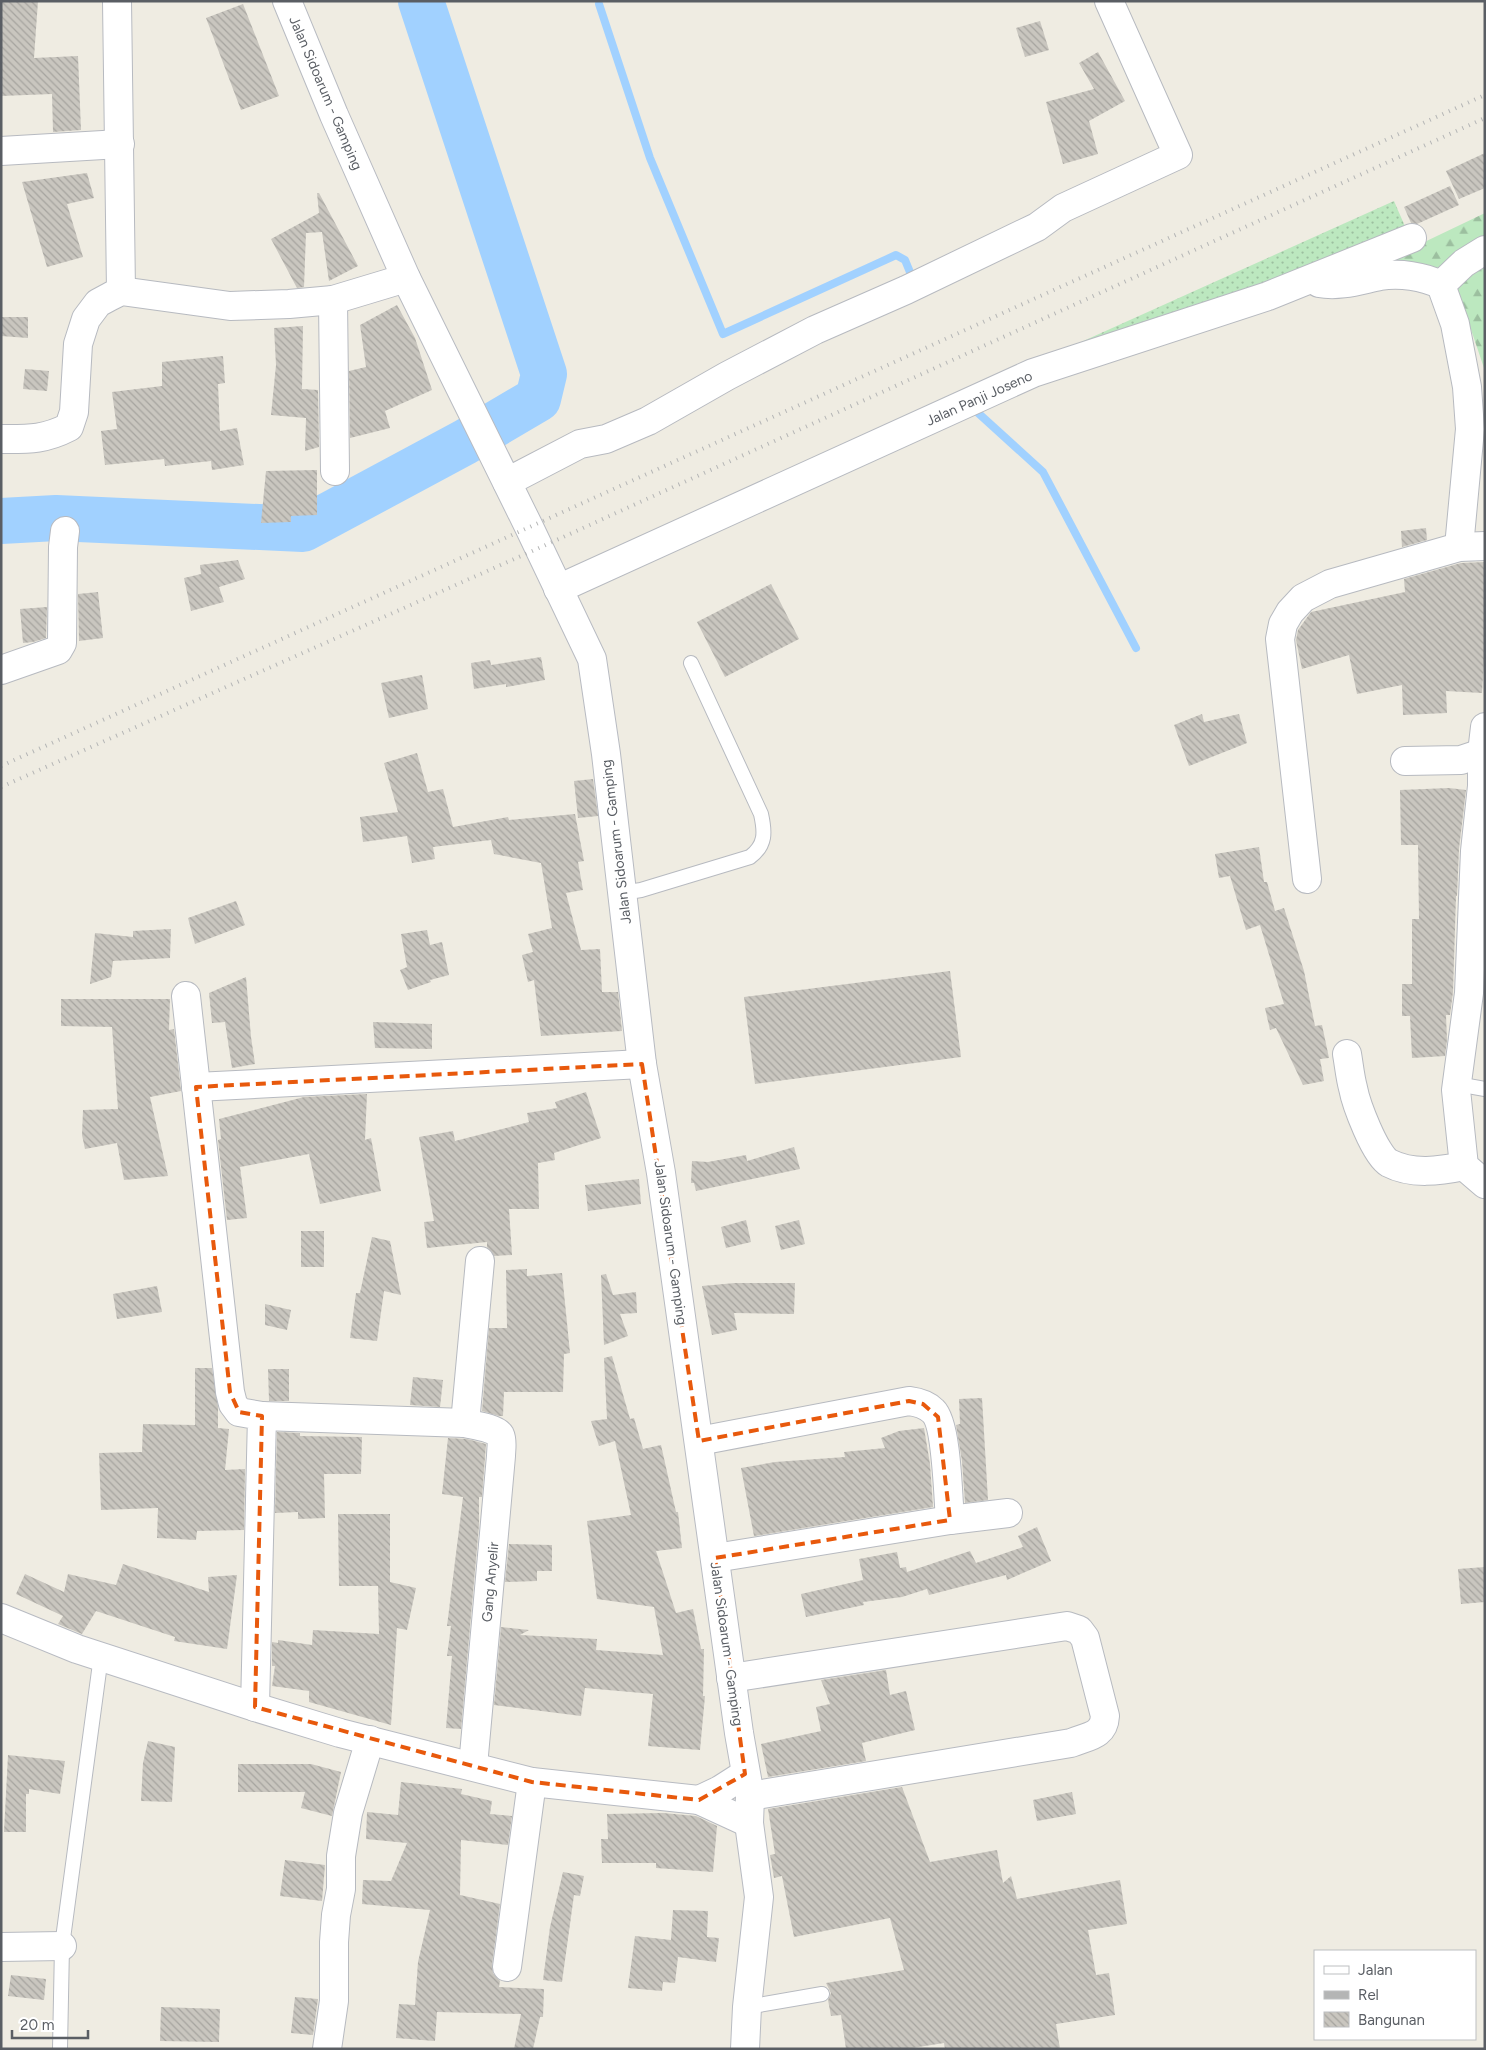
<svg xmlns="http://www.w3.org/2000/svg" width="1486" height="2050" font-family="Figtree,sans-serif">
	<defs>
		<pattern id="grass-dots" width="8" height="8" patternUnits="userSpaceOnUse" patternTransform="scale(1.25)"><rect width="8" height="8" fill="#bce8bf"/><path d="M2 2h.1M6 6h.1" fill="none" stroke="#9cbf9f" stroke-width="1.8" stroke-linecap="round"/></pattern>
		<pattern id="forest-firs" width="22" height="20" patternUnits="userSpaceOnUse" patternTransform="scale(1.25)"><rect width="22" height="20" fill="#bce8bf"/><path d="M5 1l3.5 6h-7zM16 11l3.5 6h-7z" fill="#9cbf9f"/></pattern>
		<pattern id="building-back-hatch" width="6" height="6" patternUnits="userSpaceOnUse" patternTransform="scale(1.25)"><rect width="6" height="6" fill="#c9c6bf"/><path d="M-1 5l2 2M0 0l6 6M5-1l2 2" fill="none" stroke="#a6a49f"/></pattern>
	</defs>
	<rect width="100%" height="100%" fill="#efece2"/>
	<path fill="url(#grass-dots)" d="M 1394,201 L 1407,231 L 1266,289 L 1019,370 Z"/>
	<path fill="url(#forest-firs)" d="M 1485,213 L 1485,371 L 1457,288 L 1444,268 L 1403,265 L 1368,269 Z"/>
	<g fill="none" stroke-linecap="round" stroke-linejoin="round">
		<g stroke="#a1d1ff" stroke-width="8">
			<path d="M 599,4 L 650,158 L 723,334 L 896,255 L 905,260 L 912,277"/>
			<path d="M 977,412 L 1043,472 L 1136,648"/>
		</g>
		<path stroke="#a1d1ff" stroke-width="46" d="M 1,521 L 56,518 L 303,529 L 465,442 L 538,399 L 544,374 L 421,1"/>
	</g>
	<g fill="url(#building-back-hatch)">
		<path d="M 1,1 L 38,1 L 34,58 L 78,56 L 81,130 L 53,132 L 52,94 L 1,96 Z"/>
		<path d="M 243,4 L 279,96 L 241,110 L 206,18 Z"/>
		<path d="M 1040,21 L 1049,50 L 1025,57 L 1016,28 Z"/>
		<path d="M 1098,52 L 1125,101 L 1089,121 L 1098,154 L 1063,164 L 1046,102 L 1094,89 L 1079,63 Z"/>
		<path d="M 1485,153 L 1485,188 L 1459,199 L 1446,171 Z"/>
		<path d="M 87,173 L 94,198 L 67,204 L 83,257 L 47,267 L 22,182 Z"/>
		<path d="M 1450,186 L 1459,205 L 1417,224 L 1411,223 L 1404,207 Z"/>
		<path d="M 317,193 L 319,193 L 358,266 L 329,281 L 322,232 L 306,233 L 304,287 L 297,288 L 271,239 L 319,213 Z"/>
		<path d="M 397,305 L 415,338 L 432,390 L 385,411 L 390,428 L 350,438 L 349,371 L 366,367 L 360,325 Z"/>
		<path d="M 1,317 L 28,317 L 28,338 L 1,336 Z"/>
		<path d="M 303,326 L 302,389 L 318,390 L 319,447 L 305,451 L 306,418 L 271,415 L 276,365 L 274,328 Z"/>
		<path d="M 223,356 L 225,383 L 218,384 L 220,431 L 237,428 L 244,465 L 212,470 L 211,461 L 165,466 L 164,459 L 105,465 L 101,431 L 117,429 L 112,392 L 162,386 L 162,362 Z"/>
		<path d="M 25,369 L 49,371 L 47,391 L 23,389 Z"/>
		<path d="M 317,470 L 317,515 L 291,516 L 291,522 L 261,523 L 266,471 Z"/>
		<path d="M 1426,528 L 1427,540 L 1402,547 L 1401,531 Z"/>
		<path d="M 238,560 L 245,579 L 219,587 L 224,602 L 191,611 L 184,578 L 201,574 L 200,565 Z"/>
		<path d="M 1485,562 L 1485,645 L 1482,693 L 1446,691 L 1447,713 L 1403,715 L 1402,685 L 1357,694 L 1349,655 L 1302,669 L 1296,640 L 1298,630 L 1311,612 L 1405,592 L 1404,579 L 1461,563 Z"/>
		<path d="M 771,584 L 799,639 L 725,677 L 697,622 Z"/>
		<path d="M 98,592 L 103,638 L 79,641 L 78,594 Z"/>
		<path d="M 47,607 L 46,638 L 33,642 L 23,643 L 20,609 Z"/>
		<path d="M 541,657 L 545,680 L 506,687 L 506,684 L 474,689 L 471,663 L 490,660 L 491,665 Z"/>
		<path d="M 422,675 L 428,709 L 389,718 L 381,683 Z"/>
		<path d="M 1202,714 L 1204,722 L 1239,714 L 1247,743 L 1189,766 L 1174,725 Z"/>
		<path d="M 417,753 L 428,792 L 443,789 L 453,827 L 508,817 L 509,820 L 575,814 L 584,861 L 578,862 L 583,890 L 566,893 L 581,950 L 600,949 L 602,992 L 618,992 L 622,1031 L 541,1036 L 534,980 L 528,982 L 522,955 L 533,952 L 528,934 L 552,928 L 541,863 L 494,854 L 491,840 L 433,847 L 435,859 L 412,863 L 407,836 L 363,842 L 360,817 L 398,812 L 384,763 Z"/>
		<path d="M 593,779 L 598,816 L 578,818 L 574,781 Z"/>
		<path d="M 1449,788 L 1466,790 L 1459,849 L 1457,896 L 1456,896 L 1453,992 L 1450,1015 L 1446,1015 L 1447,1040 L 1445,1056 L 1412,1058 L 1410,1016 L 1402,1016 L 1402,984 L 1412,984 L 1412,919 L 1419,919 L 1418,845 L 1401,845 L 1400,790 Z"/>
		<path d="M 1259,847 L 1264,882 L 1267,882 L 1275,911 L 1284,908 L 1304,971 L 1315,1026 L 1322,1025 L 1329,1058 L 1320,1059 L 1324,1081 L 1303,1085 L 1276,1028 L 1270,1030 L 1265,1008 L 1284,1004 L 1260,925 L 1246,930 L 1230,876 L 1219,878 L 1215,854 Z"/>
		<path d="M 236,901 L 245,925 L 195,944 L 188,918 Z"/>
		<path d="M 171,929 L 170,958 L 113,961 L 111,977 L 90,984 L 95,933 L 133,937 L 133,931 Z"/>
		<path d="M 427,930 L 430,945 L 442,942 L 449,975 L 430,980 L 431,982 L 408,990 L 400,970 L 407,967 L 401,934 Z"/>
		<path d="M 950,971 L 961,1057 L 755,1084 L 744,997 Z"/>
		<path d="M 246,977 L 251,1037 L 255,1064 L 232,1068 L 225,1022 L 212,1023 L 209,993 Z"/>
		<path d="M 61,999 L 170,999 L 169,1030 L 174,1029 L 181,1091 L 150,1097 L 168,1176 L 124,1180 L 117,1143 L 85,1149 L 82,1135 L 83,1110 L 118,1109 L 112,1027 L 61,1026 Z"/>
		<path d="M 373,1022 L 432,1024 L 432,1049 L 375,1048 Z"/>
		<path d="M 586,1092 L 601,1138 L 554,1153 L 555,1160 L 538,1163 L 539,1209 L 509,1209 L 512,1255 L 494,1256 L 487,1247 L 487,1242 L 427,1248 L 424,1222 L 434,1221 L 419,1137 L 453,1131 L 455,1141 L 529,1122 L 527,1113 L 557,1108 L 555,1102 Z"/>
		<path d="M 367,1094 L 365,1140 L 371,1138 L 381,1191 L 320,1204 L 309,1154 L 240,1167 L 247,1218 L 227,1220 L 218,1140 L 221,1139 L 219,1119 L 304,1097 Z"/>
		<path d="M 794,1147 L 800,1169 L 696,1191 L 694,1183 L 691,1183 L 692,1161 L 708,1162 L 746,1155 L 747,1161 Z"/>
		<path d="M 639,1179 L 641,1204 L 588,1211 L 585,1185 Z"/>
		<path d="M 746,1220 L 751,1242 L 726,1248 L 721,1227 Z"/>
		<path d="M 799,1220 L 805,1244 L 781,1250 L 775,1226 Z"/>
		<rect x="301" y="1231" width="23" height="36"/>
		<path d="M 372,1237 L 390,1241 L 401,1295 L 384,1291 L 377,1341 L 350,1338 L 356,1293 L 360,1293 Z"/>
		<path d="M 527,1269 L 527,1276 L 562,1273 L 570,1353 L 564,1354 L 563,1392 L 504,1392 L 503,1416 L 499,1416 L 482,1411 L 489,1328 L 507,1328 L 506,1270 Z"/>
		<path d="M 606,1274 L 613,1295 L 636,1292 L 637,1313 L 620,1314 L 628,1336 L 604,1345 L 601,1275 Z"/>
		<path d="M 735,1283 L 795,1283 L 794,1314 L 734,1313 L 737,1330 L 712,1335 L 702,1286 Z"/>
		<path d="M 157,1286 L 162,1312 L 117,1319 L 113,1294 Z"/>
		<path d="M 265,1304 L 291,1310 L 287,1330 L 265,1325 Z"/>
		<path d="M 612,1356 L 630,1419 L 634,1418 L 643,1449 L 661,1445 L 676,1512 L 678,1512 L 682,1548 L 656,1551 L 676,1613 L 693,1609 L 701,1649 L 704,1649 L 703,1696 L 705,1696 L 700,1750 L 648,1746 L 653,1694 L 585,1688 L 581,1716 L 494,1705 L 501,1627 L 529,1630 L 520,1635 L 597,1639 L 596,1650 L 663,1655 L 654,1607 L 597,1599 L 587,1521 L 631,1515 L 615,1441 L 599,1446 L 591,1421 L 607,1419 L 604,1358 Z"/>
		<path d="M 195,1368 L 212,1368 L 218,1406 L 218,1428 L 229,1429 L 225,1470 L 245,1469 L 244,1530 L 197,1531 L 196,1540 L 157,1538 L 158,1508 L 101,1510 L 99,1453 L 142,1452 L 143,1424 L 195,1425 Z"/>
		<path d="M 268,1369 L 289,1369 L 289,1401 L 269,1401 Z"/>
		<path d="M 413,1377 L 443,1380 L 440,1407 L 410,1405 Z"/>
		<path d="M 982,1398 L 988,1500 L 965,1503 L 962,1461 L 956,1425 L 960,1424 L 959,1399 Z"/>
		<path d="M 924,1428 L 930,1464 L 933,1507 L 754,1536 L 741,1468 L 775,1462 L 845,1457 L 844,1452 L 885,1448 L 881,1438 L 899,1431 Z"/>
		<path d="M 277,1432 L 300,1433 L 300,1436 L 362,1437 L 361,1474 L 324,1474 L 325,1518 L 298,1519 L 298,1512 L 275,1513 Z"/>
		<path d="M 448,1438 L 467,1439 L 486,1444 L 482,1497 L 479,1497 L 479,1525 L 461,1729 L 446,1728 L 452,1656 L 447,1656 L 451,1626 L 447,1626 L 463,1497 L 442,1494 Z"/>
		<path d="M 338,1514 L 390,1514 L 390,1582 L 416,1588 L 407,1630 L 397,1628 L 391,1725 L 309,1702 L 309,1691 L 272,1686 L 275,1666 L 272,1666 L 272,1642 L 278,1643 L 278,1640 L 312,1645 L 313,1630 L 379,1634 L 378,1586 L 339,1586 Z"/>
		<path d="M 1037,1527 L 1051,1561 L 1007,1580 L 1006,1575 L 929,1595 L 927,1589 L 902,1597 L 863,1602 L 864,1605 L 806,1617 L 801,1594 L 863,1580 L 859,1559 L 897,1552 L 900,1568 L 906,1567 L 907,1572 L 970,1551 L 976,1563 L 1023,1547 L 1018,1536 Z"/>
		<path d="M 509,1544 L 552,1545 L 552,1571 L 537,1571 L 537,1581 L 505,1582 Z"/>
		<path d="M 123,1564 L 209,1592 L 208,1577 L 237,1575 L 227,1649 L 174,1641 L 175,1637 L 96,1611 L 82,1634 L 58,1624 L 63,1616 L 16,1594 L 25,1574 L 64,1592 L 68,1574 L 116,1585 Z"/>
		<path d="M 1485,1567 L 1485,1602 L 1461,1604 L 1458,1569 Z"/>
		<path d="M 886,1670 L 890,1695 L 906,1691 L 915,1730 L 862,1743 L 866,1761 L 768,1777 L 761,1744 L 821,1731 L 816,1707 L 830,1704 L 821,1680 Z"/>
		<path d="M 148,1741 L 175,1747 L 172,1802 L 141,1801 L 143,1763 Z"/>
		<path d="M 8,1755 L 65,1761 L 60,1794 L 29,1789 L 29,1794 L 26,1794 L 26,1832 L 4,1832 Z"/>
		<path d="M 238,1764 L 311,1764 L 341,1772 L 332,1816 L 301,1808 L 305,1792 L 238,1792 Z"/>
		<path d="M 401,1782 L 462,1789 L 461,1794 L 492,1801 L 490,1814 L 512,1816 L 508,1845 L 461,1840 L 460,1895 L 500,1904 L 492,1965 L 493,1973 L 500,1981 L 499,1987 L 544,1989 L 543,2017 L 540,2017 L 533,2049 L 514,2049 L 521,2014 L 437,2012 L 435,2041 L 396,2038 L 399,2004 L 415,2005 L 418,1962 L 430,1910 L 362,1904 L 363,1880 L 391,1881 L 407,1843 L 366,1839 L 367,1812 L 398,1815 Z"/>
		<path d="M 902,1787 L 930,1862 L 997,1850 L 1003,1883 L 1011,1876 L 1017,1899 L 1120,1880 L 1127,1924 L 1088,1930 L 1096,1975 L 1109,1973 L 1115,2015 L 1056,2024 L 1060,2049 L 945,2049 L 944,2043 L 906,2049 L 846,2049 L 841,2015 L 831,2016 L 828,2000 L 831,1993 L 826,1983 L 904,1970 L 890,1918 L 794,1937 L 782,1876 L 774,1878 L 770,1855 L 775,1854 L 768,1809 Z"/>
		<path d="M 1072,1792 L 1076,1814 L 1037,1821 L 1033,1800 Z"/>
		<path d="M 663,1813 L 696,1816 L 717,1826 L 713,1872 L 656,1868 L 656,1863 L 602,1863 L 601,1839 L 608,1839 L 607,1814 Z"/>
		<path d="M 285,1860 L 325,1865 L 322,1901 L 280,1896 Z"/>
		<path d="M 563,1872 L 584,1876 L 580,1896 L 574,1895 L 562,1982 L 543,1980 L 550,1927 Z"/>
		<path d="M 673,1910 L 708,1911 L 707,1937 L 719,1938 L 716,1962 L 678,1957 L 675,1983 L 663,1982 L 662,1991 L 628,1988 L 635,1936 L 671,1940 Z"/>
		<path d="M 11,1975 L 46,1979 L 44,2000 L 8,1996 Z"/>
		<path d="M 295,1997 L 318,1999 L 313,2035 L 291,2033 Z"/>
		<path d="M 161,2007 L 220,2009 L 219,2042 L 160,2041 Z"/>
	</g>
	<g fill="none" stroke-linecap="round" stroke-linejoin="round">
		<defs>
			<g id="lane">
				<path d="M 622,893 L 641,890 L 750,857 C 766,845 765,832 761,814 L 691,663"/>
				<path d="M 1457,1084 L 1485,1089"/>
				<path d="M 747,2007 L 822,1994"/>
				<path d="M 60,2049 L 62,1946 L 101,1656"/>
			</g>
			<g id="street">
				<path d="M 117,1 L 121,291"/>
				<path d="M 1,151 L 120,144"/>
				<path d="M 1319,283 C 1340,287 1360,280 1380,276 C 1400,273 1423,276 1441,285 L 1455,324 L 1467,387 L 1470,429 L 1459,547"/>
				<path d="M 1441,285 L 1464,263 L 1485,250"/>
				<path d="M 333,300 L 335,471"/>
				<path d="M 1,439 C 28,439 44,440 69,427 L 74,412 L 78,344 L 86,319 L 98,303 L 111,296 L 121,291 L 230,306 L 289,304 L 333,300 L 406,278"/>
				<path d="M 507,482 L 580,444 L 606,439 L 648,421 L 727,376 L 815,330 L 906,290 L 1037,227 L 1063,208 L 1178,155 L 1109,1"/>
				<path d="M 558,589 L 1033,373 L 1268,296 L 1412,238"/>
				<path d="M 1,670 L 58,650 L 62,643 L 63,547 L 65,531"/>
				<path d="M 1485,727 L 1482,753 L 1482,786 L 1475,851 L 1469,993 L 1456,1090 L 1464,1166 L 1485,1184"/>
				<path d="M 1405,761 L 1461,760 L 1482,753"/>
				<path d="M 1307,879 L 1280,639 L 1283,624 L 1290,612 L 1303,598 L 1330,584 L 1459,547 L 1485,546"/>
				<path d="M 186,996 L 230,1392 L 233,1404 L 239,1412 L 262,1416 L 255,1707"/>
				<path d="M 1347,1054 C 1349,1065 1350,1077 1353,1088 C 1356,1104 1375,1155 1389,1163 C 1412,1175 1440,1171 1464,1166"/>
				<path d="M 196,1087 L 642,1064"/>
				<path d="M 262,1416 L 465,1423 C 472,1425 496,1428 500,1435 C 503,1441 501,1450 501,1456 L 473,1766"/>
				<path d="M 465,1423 L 480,1261"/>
				<path d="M 699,1441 L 909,1401 C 917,1402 926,1404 933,1411 C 947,1424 948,1498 950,1520 L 1008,1513"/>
				<path d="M 715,1558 L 950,1520"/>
				<path d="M 731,1678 L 1067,1626 L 1079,1630 L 1085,1638 L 1105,1716 C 1104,1736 1088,1736 1071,1743 L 750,1796"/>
				<path d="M 1,1947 L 62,1946"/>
				<path d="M 507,1967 L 532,1782"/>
				<path d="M 327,2049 L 334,2001 L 334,1942 L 336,1915 L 341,1889 L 341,1856 L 348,1813 L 370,1740"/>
			</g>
			<g id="secondary">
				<path d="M 287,1 L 334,115 L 406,278 L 529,527 L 592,659 L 606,754 L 642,1064 L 661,1173 L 739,1733 L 750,1796 L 749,1823 L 759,1897 L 747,2007 L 745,2049"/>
				<path d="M 1,1618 L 77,1649 L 255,1707 L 340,1733 L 532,1782 L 699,1800 L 749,1823"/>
				<path d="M 699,1800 L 720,1790 L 745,1774"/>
			</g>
		</defs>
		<use href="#lane" stroke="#b7bac0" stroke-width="16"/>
		<use href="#street" stroke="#b7bac0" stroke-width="30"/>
		<use href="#secondary" stroke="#b8bbc2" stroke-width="30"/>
		<use href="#lane" stroke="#fff" stroke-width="14"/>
		<use href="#street" stroke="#fff" stroke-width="28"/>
		<use href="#secondary" stroke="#fff" stroke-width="28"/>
		<g stroke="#b4b5b5" stroke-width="4" stroke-dasharray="1 6" stroke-linecap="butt">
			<path d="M 1,766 L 1485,95"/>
			<path d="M 1,787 L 539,548 L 1485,118"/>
		</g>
	</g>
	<path fill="none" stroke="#e8590c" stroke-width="4" stroke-dasharray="10 6" stroke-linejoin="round" d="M 642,1064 L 699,1441 L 909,1401 L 923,1404 L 938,1417 L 950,1520 L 715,1558 L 745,1774 L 699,1800 L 532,1782 L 255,1707 L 262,1416 L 239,1412 L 230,1392 L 196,1087 Z"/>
	<g text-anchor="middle" stroke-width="5" stroke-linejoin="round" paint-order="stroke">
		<g font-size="14" fill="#5a5e64" stroke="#fff">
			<text transform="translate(326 93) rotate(67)" y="5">Jalan Sidoarum - Gamping</text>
			<text transform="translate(979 398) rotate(-24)" y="5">Jalan Panji Joseno</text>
			<text transform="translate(616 842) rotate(-97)" y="5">Jalan Sidoarum - Gamping</text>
			<text transform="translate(671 1243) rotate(82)" y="5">Jalan Sidoarum - Gamping</text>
			<text transform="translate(490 1582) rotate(-85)" y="5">Gang Anyelir</text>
			<text transform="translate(727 1644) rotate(82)" y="5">Jalan Sidoarum - Gamping</text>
		</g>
	</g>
	<rect width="1486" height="2050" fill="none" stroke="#5a5e64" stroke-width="5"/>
	<rect x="1314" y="1950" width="162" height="90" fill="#ffffff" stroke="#bdbfc1"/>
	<rect x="1324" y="1966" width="25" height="8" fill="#ffffff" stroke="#bdbfc1"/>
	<text x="1358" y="1975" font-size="15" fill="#5a5e64">Jalan</text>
	<rect x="1324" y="1991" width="25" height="8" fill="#b4b5b5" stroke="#bdbfc1"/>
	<text x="1358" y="2000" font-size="15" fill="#5a5e64">Rel</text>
	<rect x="1324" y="2012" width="25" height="15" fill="url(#building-back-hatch)" stroke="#bdbfc1"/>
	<text x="1358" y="2025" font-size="15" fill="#5a5e64">Bangunan</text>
	<path d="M12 2030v8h76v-8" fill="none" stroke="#5a5e64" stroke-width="2.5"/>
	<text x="20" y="2030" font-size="15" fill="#5a5e64" stroke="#ffffff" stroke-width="4" paint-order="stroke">20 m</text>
</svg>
